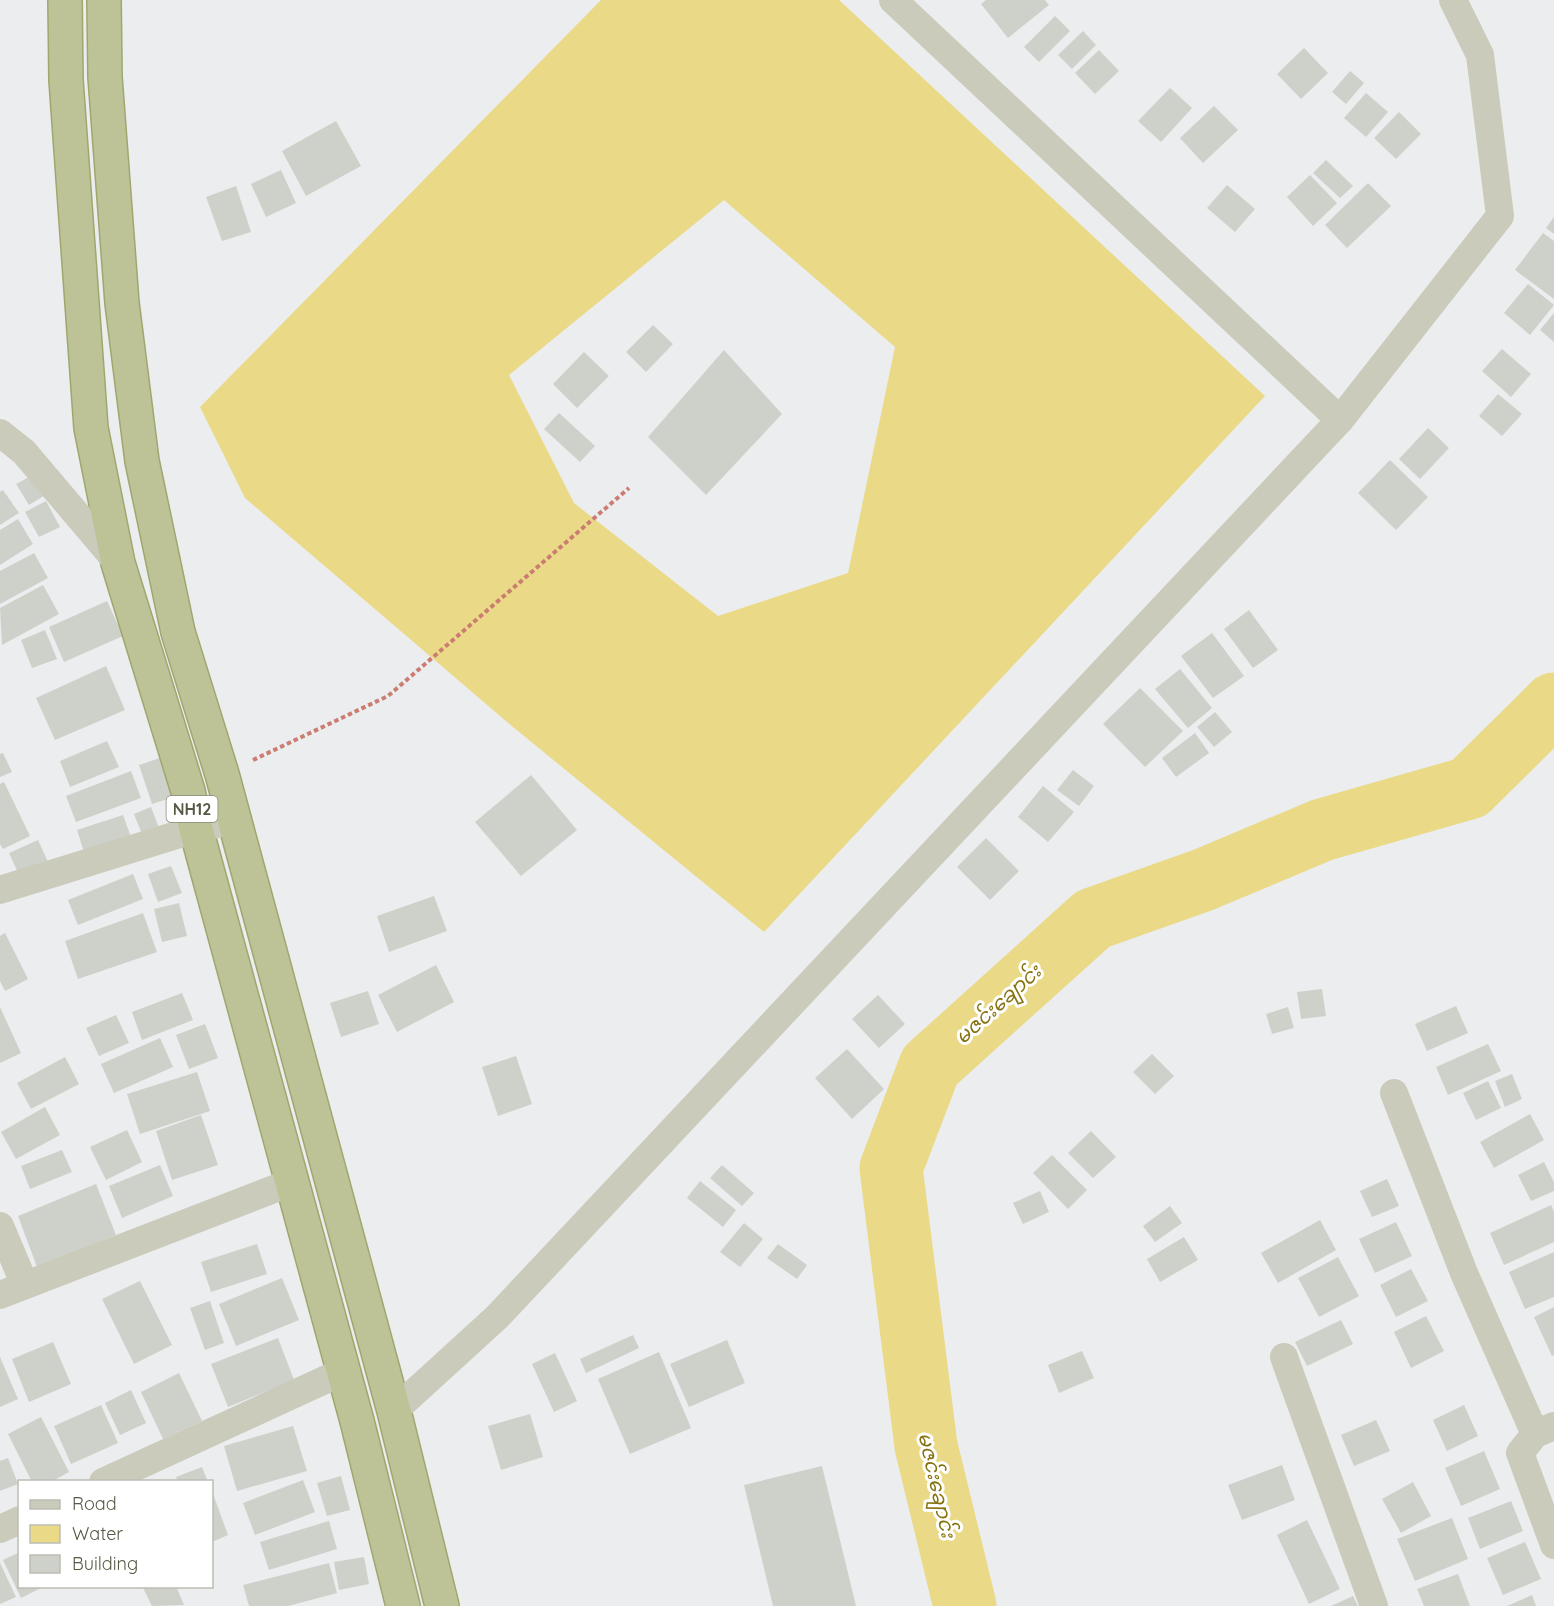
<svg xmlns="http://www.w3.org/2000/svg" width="1554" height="1606" font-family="Quicksand,'Noto Sans Myanmar',sans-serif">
	<rect width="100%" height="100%" fill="#ecedef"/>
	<path fill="#ead986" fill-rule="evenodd" d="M 601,0 L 839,0 L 1265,396 L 764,932 L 513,727 L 245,498 L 200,407 ZM 724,200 L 895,347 L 848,573 L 718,616 L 574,503 L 509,375 Z"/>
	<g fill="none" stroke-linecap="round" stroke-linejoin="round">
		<path stroke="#ead986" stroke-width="63" d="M 965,1606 L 926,1446 L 891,1168 L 930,1066 L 1093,919 L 1203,880 L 1322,830 L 1469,788 L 1554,704"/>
	</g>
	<g fill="#ced1c9">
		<path d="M 986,0 L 1045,0 L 1049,5 L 1008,38 L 981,4 Z"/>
		<path d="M 1055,16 L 1070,31 L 1039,62 L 1024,47 Z"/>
		<path d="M 1083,31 L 1096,45 L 1072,69 L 1058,55 Z"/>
		<path d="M 1304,48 L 1328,73 L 1301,99 L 1277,74 Z"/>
		<path d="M 1099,50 L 1119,71 L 1095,94 L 1075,73 Z"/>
		<path d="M 1350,71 L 1364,83 L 1346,104 L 1332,92 Z"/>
		<path d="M 1170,88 L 1192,108 L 1161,142 L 1138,121 Z"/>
		<path d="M 1366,93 L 1388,112 L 1366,137 L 1344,118 Z"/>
		<path d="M 1214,106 L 1238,130 L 1203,163 L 1180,138 Z"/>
		<path d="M 1399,112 L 1421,134 L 1396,159 L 1374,138 Z"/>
		<path d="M 336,121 L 361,166 L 306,196 L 282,151 Z"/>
		<path d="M 1326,160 L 1353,186 L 1340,198 L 1313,173 Z"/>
		<path d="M 281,170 L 296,203 L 266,217 L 251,184 Z"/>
		<path d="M 1310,175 L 1337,203 L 1313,226 L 1287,197 Z"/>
		<path d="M 1368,183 L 1391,206 L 1347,248 L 1325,225 Z"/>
		<path d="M 1227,185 L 1255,209 L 1235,232 L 1207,208 Z"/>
		<path d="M 236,186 L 251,232 L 222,241 L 206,197 Z"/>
		<path d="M 1554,217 L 1554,234 L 1546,228 Z"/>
		<path d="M 1543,233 L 1554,241 L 1554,299 L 1515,270 Z"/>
		<path d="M 1528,284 L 1554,305 L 1530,335 L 1504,313 Z"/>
		<path d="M 1554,313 L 1554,342 L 1540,330 Z"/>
		<path d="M 653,325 L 673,344 L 646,372 L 626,352 Z"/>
		<path d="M 1502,349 L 1531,374 L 1511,397 L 1482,371 Z"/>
		<path d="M 724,350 L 782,414 L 706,495 L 648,437 Z"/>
		<path d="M 584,352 L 609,376 L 577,408 L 553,384 Z"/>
		<path d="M 1498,394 L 1522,414 L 1502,436 L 1479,416 Z"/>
		<path d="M 559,413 L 595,446 L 580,462 L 544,429 Z"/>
		<path d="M 1428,428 L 1449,448 L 1420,479 L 1399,459 Z"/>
		<path d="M 1390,460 L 1428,497 L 1396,530 L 1358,493 Z"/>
		<path d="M 35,474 L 47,494 L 29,505 L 16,484 Z"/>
		<path d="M 3,490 L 19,513 L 0,525 L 0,492 Z"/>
		<path d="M 46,501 L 60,527 L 39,537 L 25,512 Z"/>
		<path d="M 18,519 L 33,544 L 0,565 L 0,530 Z"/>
		<path d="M 34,553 L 48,578 L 0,604 L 0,571 Z"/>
		<path d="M 43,585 L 59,614 L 2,645 L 0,608 Z"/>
		<path d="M 107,601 L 123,636 L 64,662 L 49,627 Z"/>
		<path d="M 1249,610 L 1278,650 L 1253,668 L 1224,629 Z"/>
		<path d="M 45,630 L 57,659 L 32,668 L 21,640 Z"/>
		<path d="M 1212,633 L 1244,676 L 1213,698 L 1181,656 Z"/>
		<path d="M 106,666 L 125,710 L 55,740 L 36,698 Z"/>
		<path d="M 1180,669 L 1212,708 L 1188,728 L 1155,689 Z"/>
		<path d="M 1140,688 L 1183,731 L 1145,767 L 1103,724 Z"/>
		<path d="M 1215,712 L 1232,732 L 1214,747 L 1197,727 Z"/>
		<path d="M 1195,733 L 1209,753 L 1176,777 L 1162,758 Z"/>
		<path d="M 107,741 L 119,767 L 70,787 L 60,761 Z"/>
		<path d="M 3,753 L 12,772 L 0,777 L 0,754 Z"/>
		<path d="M 163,757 L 177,796 L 152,804 L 139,765 Z"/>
		<path d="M 1073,770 L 1094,786 L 1079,806 L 1057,790 Z"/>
		<path d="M 131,771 L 141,798 L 76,822 L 66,796 Z"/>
		<path d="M 531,775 L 577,830 L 521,876 L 475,822 Z"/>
		<path d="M 4,782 L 30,836 L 3,849 L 0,844 L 0,784 Z"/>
		<path d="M 1043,786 L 1074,812 L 1048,842 L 1018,817 Z"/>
		<path d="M 151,807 L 159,828 L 142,834 L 134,814 Z"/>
		<path d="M 123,815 L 132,840 L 85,855 L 77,830 Z"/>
		<path d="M 986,838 L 1019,871 L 990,900 L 957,867 Z"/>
		<path d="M 38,840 L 49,864 L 20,877 L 9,853 Z"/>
		<path d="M 171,866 L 182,893 L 158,902 L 148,874 Z"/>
		<path d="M 133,874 L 143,899 L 78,925 L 68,900 Z"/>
		<path d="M 434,896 L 447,931 L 389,952 L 377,916 Z"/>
		<path d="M 179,903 L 187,936 L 162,942 L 154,909 Z"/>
		<path d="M 143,913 L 157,952 L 78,979 L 65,941 Z"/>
		<path d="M 5,933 L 28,979 L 5,991 L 0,981 L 0,936 Z"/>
		<path d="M 436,965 L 454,1002 L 397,1032 L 378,995 Z"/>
		<path d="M 1322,989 L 1326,1016 L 1301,1019 L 1297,992 Z"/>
		<path d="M 368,991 L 379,1024 L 341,1037 L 330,1003 Z"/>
		<path d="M 182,993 L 193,1020 L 142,1040 L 132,1012 Z"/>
		<path d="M 878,995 L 905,1024 L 879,1048 L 852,1019 Z"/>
		<path d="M 1456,1006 L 1468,1033 L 1427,1051 L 1415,1024 Z"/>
		<path d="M 0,1007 L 21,1053 L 0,1063 Z"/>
		<path d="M 1288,1007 L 1294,1028 L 1272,1034 L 1266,1014 Z"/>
		<path d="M 116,1015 L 129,1043 L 99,1056 L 86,1028 Z"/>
		<path d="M 205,1024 L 218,1058 L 189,1069 L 176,1035 Z"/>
		<path d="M 160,1038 L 173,1067 L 114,1093 L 101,1064 Z"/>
		<path d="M 1488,1044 L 1501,1071 L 1448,1095 L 1436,1067 Z"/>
		<path d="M 847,1049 L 884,1089 L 852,1119 L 815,1078 Z"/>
		<path d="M 1152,1054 L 1174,1076 L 1155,1094 L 1133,1072 Z"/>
		<path d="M 516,1056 L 532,1104 L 498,1116 L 482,1067 Z"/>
		<path d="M 65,1057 L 79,1084 L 31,1109 L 17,1083 Z"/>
		<path d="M 197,1072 L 210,1111 L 140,1134 L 127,1094 Z"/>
		<path d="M 1512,1074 L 1522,1099 L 1505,1107 L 1495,1081 Z"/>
		<path d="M 1488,1081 L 1501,1108 L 1476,1120 L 1463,1093 Z"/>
		<path d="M 45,1107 L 60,1135 L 16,1159 L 1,1132 Z"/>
		<path d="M 1530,1114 L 1544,1140 L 1494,1168 L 1480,1142 Z"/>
		<path d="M 201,1115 L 218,1165 L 172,1180 L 156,1131 Z"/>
		<path d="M 127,1130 L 142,1162 L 106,1180 L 90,1147 Z"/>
		<path d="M 1091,1131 L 1116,1157 L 1093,1178 L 1068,1153 Z"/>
		<path d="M 62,1150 L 72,1172 L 30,1189 L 21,1166 Z"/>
		<path d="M 1052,1155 L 1087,1190 L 1068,1209 L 1033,1173 Z"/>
		<path d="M 1544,1162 L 1554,1182 L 1554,1191 L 1531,1201 L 1518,1175 Z"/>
		<path d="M 160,1165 L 173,1196 L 122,1218 L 109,1186 Z"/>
		<path d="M 722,1165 L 754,1193 L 742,1206 L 710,1178 Z"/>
		<path d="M 1387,1179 L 1399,1206 L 1372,1217 L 1360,1191 Z"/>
		<path d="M 700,1181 L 736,1210 L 723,1227 L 687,1198 Z"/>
		<path d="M 96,1184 L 116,1235 L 37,1267 L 18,1216 Z"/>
		<path d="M 1040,1191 L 1049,1212 L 1023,1224 L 1013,1203 Z"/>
		<path d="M 1551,1205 L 1554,1212 L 1554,1242 L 1504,1265 L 1490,1233 Z"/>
		<path d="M 1170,1206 L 1182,1223 L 1155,1242 L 1143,1226 Z"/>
		<path d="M 1320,1220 L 1336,1250 L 1278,1283 L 1261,1253 Z"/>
		<path d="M 1396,1222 L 1412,1256 L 1375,1273 L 1359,1239 Z"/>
		<path d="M 744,1223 L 763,1239 L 740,1267 L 720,1252 Z"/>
		<path d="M 1184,1237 L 1198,1260 L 1160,1282 L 1147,1259 Z"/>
		<path d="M 257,1244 L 267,1274 L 211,1292 L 201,1262 Z"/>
		<path d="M 778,1244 L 807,1265 L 797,1279 L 767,1258 Z"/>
		<path d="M 1554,1252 L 1554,1297 L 1525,1309 L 1509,1272 Z"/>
		<path d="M 1338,1257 L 1359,1296 L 1319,1317 L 1298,1278 Z"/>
		<path d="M 1411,1269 L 1428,1301 L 1396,1317 L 1380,1285 Z"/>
		<path d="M 282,1278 L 299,1320 L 236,1346 L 219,1304 Z"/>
		<path d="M 140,1281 L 172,1345 L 134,1364 L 102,1299 Z"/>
		<path d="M 210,1301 L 224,1343 L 205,1350 L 190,1308 Z"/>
		<path d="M 1554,1307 L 1554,1355 L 1552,1356 L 1534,1317 Z"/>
		<path d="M 1426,1316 L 1444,1351 L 1411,1368 L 1394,1332 Z"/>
		<path d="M 1341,1320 L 1353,1344 L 1307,1366 L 1295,1342 Z"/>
		<path d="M 633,1335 L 639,1348 L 586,1373 L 580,1359 Z"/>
		<path d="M 278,1338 L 294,1380 L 228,1407 L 211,1364 Z"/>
		<path d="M 727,1340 L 745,1383 L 689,1407 L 670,1364 Z"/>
		<path d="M 53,1342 L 71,1384 L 29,1402 L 12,1359 Z"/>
		<path d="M 1082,1351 L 1094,1378 L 1059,1393 L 1048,1365 Z"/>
		<path d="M 659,1352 L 691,1428 L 630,1454 L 598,1379 Z"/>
		<path d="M 555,1353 L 577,1401 L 554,1412 L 532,1364 Z"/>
		<path d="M 0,1357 L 18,1399 L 0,1407 Z"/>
		<path d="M 179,1373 L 202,1421 L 163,1439 L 141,1392 Z"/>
		<path d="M 131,1390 L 146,1423 L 120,1435 L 105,1403 Z"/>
		<path d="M 101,1405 L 118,1443 L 71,1464 L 54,1426 Z"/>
		<path d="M 1464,1405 L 1478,1436 L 1447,1451 L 1433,1420 Z"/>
		<path d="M 530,1414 L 543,1457 L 501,1470 L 488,1426 Z"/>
		<path d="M 41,1417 L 69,1472 L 51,1482 L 32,1482 L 8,1434 Z"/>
		<path d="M 1376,1420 L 1390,1451 L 1354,1466 L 1341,1435 Z"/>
		<path d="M 293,1426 L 307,1471 L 237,1491 L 224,1446 Z"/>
		<path d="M 1484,1451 L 1500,1489 L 1461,1506 L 1445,1468 Z"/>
		<path d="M 8,1458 L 18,1484 L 0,1491 L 0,1461 Z"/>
		<path d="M 1282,1465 L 1295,1500 L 1242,1520 L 1228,1485 Z"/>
		<path d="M 822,1466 L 856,1606 L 773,1606 L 744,1485 Z"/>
		<path d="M 202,1467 L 208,1482 L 178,1482 L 176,1477 Z"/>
		<path d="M 341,1476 L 350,1510 L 327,1516 L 317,1483 Z"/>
		<path d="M 303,1480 L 315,1512 L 255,1535 L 243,1503 Z"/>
		<path d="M 1413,1482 L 1431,1516 L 1401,1533 L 1382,1499 Z"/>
		<path d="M 212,1491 L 228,1535 L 212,1542 Z"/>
		<path d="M 1511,1501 L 1523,1531 L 1480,1549 L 1468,1518 Z"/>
		<path d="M 1452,1518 L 1468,1559 L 1415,1581 L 1397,1539 Z"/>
		<path d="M 1307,1520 L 1340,1589 L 1309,1604 L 1277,1535 Z"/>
		<path d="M 329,1521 L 337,1549 L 269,1570 L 260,1542 Z"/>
		<path d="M 1525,1542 L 1541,1579 L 1503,1595 L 1487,1558 Z"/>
		<path d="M 20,1552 L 20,1586 L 45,1586 L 21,1598 L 3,1560 Z"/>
		<path d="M 364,1557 L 369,1584 L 339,1590 L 334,1562 Z"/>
		<path d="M 0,1563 L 16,1597 L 0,1604 Z"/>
		<path d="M 329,1563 L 337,1593 L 288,1606 L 249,1606 L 243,1585 Z"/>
		<path d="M 1458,1574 L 1470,1606 L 1424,1606 L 1417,1589 Z"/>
		<path d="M 142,1586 L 176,1586 L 184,1605 L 152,1606 Z"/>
		<path d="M 1532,1595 L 1536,1606 L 1507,1606 Z"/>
		<path d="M 1353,1596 L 1358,1606 L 1331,1606 Z"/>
	</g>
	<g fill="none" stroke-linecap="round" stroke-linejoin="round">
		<defs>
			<g id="trunk">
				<path d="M 65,0 L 66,80 L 91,428 L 118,563 L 188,791 L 196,829 L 357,1421 L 403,1606"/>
				<path d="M 104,0 L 105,77 L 122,303 L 142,461 L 178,632 L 222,774 L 394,1411 L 442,1606"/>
			</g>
		</defs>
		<use href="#trunk" stroke="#9fa76f" stroke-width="36"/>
		<path stroke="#cb7d72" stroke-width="4" stroke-dasharray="4.5 3" stroke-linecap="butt" d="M 253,760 L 388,696 L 629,488"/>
		<g stroke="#cacbba" stroke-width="28">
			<path d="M 893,0 L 1340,420"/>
			<path d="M 0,433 L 24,452 L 118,563"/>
			<path d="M 0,890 L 196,829 L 234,820"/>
			<path d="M 1394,1093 L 1464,1273 L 1535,1434"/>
			<path d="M 0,1226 L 24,1283"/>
			<path d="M 0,1295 L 292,1182"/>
			<path d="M 1284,1357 L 1374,1606"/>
			<path d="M 394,1411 L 497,1317 L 1340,420 L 1500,216 L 1480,55 L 1453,0"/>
			<path d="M 1554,1426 L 1535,1434 L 1520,1453 L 1554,1545"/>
			<path d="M 103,1482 L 342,1372"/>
			<path d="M 0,1529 L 20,1520"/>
		</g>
		<use href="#trunk" stroke="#bec397" stroke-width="33"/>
	</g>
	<g text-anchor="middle" stroke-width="6" stroke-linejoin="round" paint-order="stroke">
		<rect fill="#fff" stroke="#898b7d" stroke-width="1.5" x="166.5" y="796" width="51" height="26" rx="4.5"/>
		<g font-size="16" font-weight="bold" fill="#575945">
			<text x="192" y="815">NH12</text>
		</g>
		<g font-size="20" font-style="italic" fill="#86720e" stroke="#fff">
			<text transform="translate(998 1004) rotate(-42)" y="7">မဇင်းချောင်း</text>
			<text transform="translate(937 1485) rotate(77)" y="7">မဇင်းချောင်း</text>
		</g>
	</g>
	<rect x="18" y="1480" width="195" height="108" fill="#ffffff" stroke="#bcbdb5" stroke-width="1.5"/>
	<rect x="30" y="1500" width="30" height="9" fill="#cacbba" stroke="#bcbdb5" stroke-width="1.5"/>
	<text x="72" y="1510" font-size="18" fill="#575945">Road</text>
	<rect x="30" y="1525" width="30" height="18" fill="#ead986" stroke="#bcbdb5" stroke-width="1.5"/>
	<text x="72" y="1540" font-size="18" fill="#575945">Water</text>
	<rect x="30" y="1555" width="30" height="18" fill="#ced1c9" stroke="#bcbdb5" stroke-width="1.5"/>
	<text x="72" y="1570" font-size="18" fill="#575945">Building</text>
</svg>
